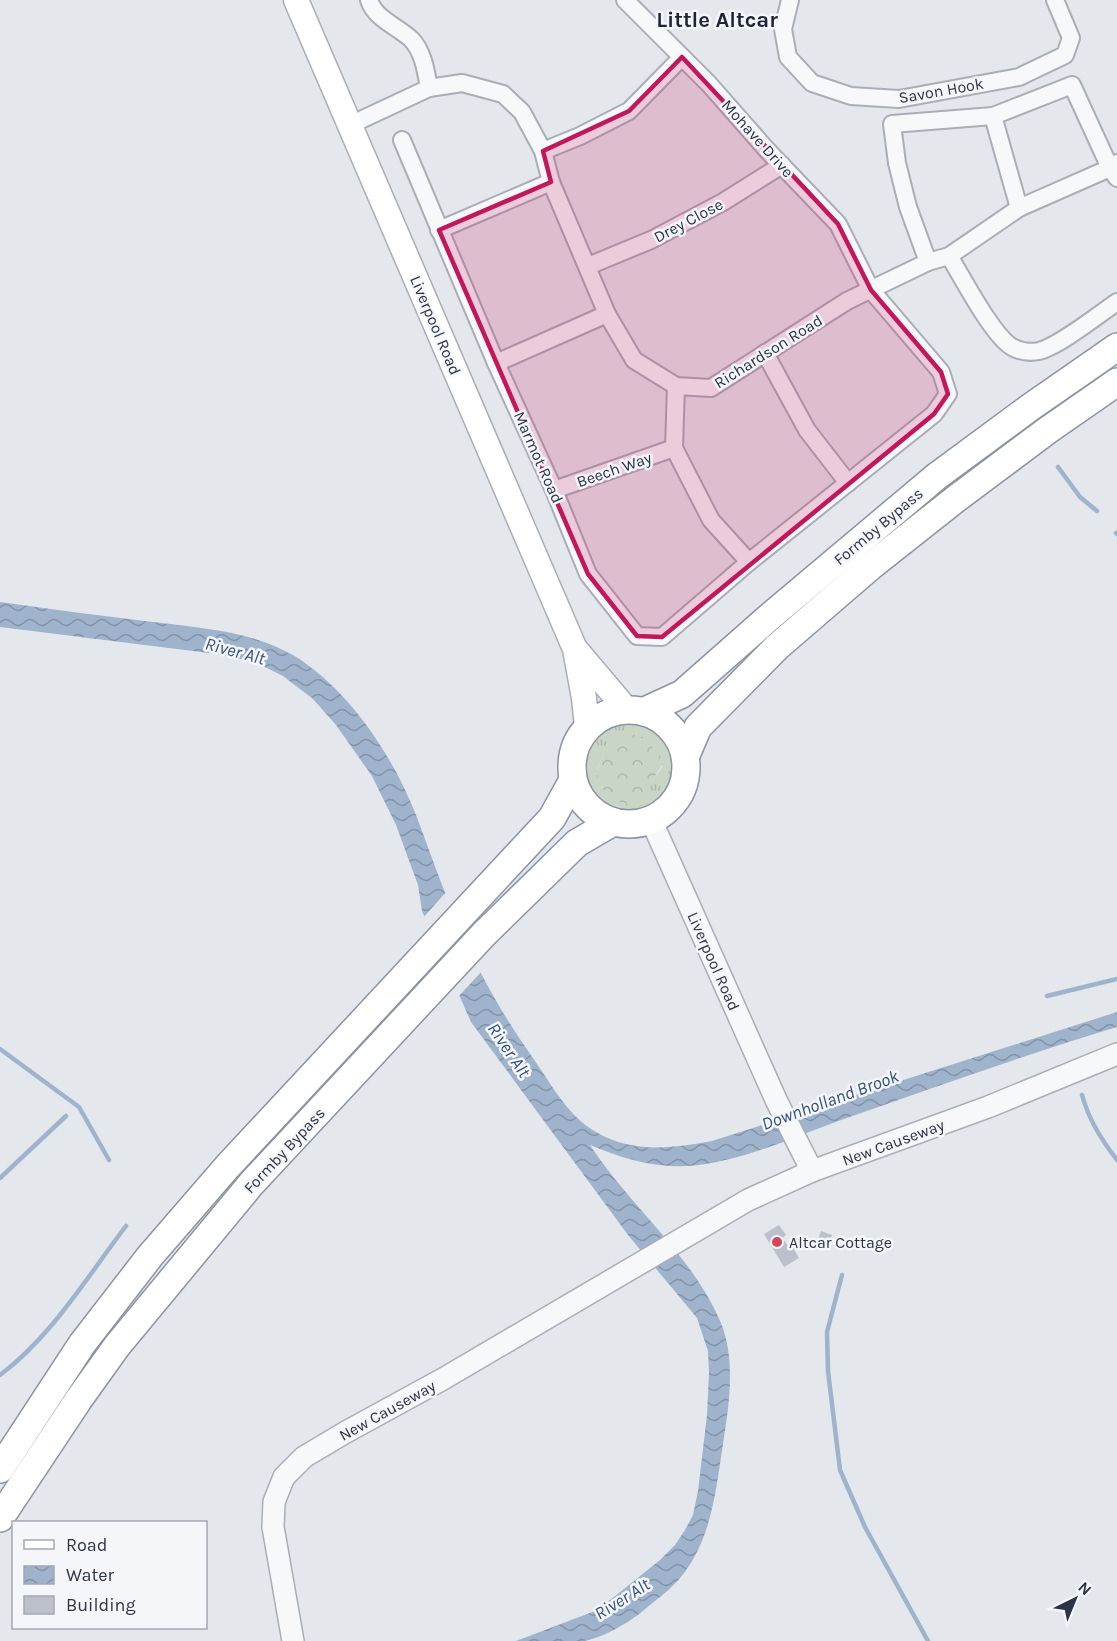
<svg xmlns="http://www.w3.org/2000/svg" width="1117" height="1641" font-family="Karla,sans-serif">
	<defs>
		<pattern id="grass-tufts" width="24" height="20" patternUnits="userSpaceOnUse" patternTransform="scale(1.5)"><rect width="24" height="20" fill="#c9d6c5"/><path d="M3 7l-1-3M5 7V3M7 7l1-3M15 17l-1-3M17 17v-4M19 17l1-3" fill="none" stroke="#adb8ab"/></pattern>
		<pattern id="forest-crowns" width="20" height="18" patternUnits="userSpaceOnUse" patternTransform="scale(1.5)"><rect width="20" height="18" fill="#c9d6c5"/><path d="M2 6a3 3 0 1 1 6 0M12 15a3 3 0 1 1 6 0" fill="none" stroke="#adb8ab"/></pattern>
		<pattern id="water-waves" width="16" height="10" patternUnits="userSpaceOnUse" patternTransform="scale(1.5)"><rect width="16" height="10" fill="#9fb4cc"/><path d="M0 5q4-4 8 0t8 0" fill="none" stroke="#8293a7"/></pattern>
	</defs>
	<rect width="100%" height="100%" fill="#e4e7ec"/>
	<path fill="url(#grass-tufts)" fill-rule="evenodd" d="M 619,719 C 685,714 696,804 635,813 C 621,815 608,810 597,801 C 565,774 583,730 619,719 ZM 605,748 L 663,766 L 650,784 L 605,793 L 596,774 Z"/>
	<path fill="url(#forest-crowns)" d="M 621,732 L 646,738 L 663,764 L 650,784 L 649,800 L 632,810 L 605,793 L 596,775 L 605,748 Z"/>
	<path fill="url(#water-waves)" d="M 0,602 C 51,609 102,616 153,622 C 201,628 251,631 293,655 C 349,689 393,756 416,815 C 425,838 433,862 442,885 C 457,920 471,956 490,990 C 503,1014 519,1038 535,1061 C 553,1087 568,1116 596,1132 C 633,1154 673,1148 712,1141 L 1117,1012 L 1117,1027 C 1025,1055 935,1087 844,1119 C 796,1136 739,1163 687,1166 C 653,1168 621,1158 590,1145 C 629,1205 693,1256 721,1323 C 736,1360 729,1406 723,1444 C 716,1489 712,1536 684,1573 C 674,1587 657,1599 644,1610 C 630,1622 603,1638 584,1641 C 563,1641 538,1641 516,1641 L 595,1611 L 614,1597 L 660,1560 L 675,1545 L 685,1530 L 693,1515 L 698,1491 L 707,1415 L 709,1373 L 708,1351 L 697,1318 L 628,1235 L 471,1022 L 422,911 L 418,885 L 396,825 L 372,776 L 336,725 L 313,699 L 283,676 L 255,662 L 217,654 L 0,627 Z"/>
	<path fill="#e4e7ec" d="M 448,890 L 484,969 L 457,998 L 422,919 Z"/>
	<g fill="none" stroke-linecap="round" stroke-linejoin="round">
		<g stroke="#9fb4cc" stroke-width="4.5">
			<path d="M 1058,467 L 1080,497 L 1097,511"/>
			<path d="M 1116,533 L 1117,534"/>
			<path d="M 1047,996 L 1117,979"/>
			<path d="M 0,1049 L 79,1107 L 109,1160"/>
			<path d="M 1082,1095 C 1089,1120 1101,1139 1117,1160"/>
			<path d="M 0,1178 L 66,1116"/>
			<path d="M 842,1275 L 827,1332 L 828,1371 L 840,1470 L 865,1527 L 928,1641"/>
			<path d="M 0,1375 C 52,1336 87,1277 126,1226"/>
		</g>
	</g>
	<g fill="#bbc0ca">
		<path d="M 779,1225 L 786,1235 L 782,1238 L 789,1247 L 792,1246 L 799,1258 L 784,1267 L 764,1234 Z"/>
		<path d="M 821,1231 L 832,1235 L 829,1244 L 818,1240 Z"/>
	</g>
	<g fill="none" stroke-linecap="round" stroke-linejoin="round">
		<defs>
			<g id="minor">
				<path d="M 369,0 C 375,19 397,26 411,39 C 423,51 426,71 429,88"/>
				<path d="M 790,0 L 783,29 L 788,57 L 812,83 L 851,96 L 899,99 L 1019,77 L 1065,55 L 1071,38 L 1055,0"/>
				<path d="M 993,116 L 1019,208"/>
				<path d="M 350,125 L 429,88 L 462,83 L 503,94 L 522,112 L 543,151 L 551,182 L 607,314 L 634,360 L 676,386 L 711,388 L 847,301 L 928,262 L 949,256 L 1019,208 L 1110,168 L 1117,163"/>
				<path d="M 402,140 L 496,363 L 554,490 L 588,574 L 637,636 L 662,637 L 749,562 L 934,414 L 948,394 L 941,372 L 871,290 L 838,224 L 766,149 L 709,84 L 625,0"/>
				<path d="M 543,151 L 580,136 L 629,111 L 682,57"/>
				<path d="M 439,230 L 551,182"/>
				<path d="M 949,256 C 963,278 992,335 1012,347 C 1021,352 1029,353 1039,351 C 1059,346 1098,315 1117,302"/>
				<path d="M 928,262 L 908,207 L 897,163 L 892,124 L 993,116 L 1072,85 L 1110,168 L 1117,178"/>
				<path d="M 588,266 L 651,240 L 723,202 L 782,165"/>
				<path d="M 765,353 L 807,430 L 848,483"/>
				<path d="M 496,363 L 607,314"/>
				<path d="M 674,448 L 676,386"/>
				<path d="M 554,490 L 674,448 L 711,520 L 749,562"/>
			</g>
			<g id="tertiary">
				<path d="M 654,819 L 656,831 L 777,1102 L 812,1171"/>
				<path d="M 293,1641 L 273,1527 L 274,1502 L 284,1477 L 304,1457 L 346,1432 L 443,1379 L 748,1200 L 812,1171 L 988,1107 L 1117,1054"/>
			</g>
			<g id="secondary">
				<path d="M 296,0 L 575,649 L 584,698 L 587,727"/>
				<path d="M 577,651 L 626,709"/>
			</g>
			<g id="trunk">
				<circle cx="629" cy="767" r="57"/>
				<path d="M 645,711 L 682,694 L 767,619 L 937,476 L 1032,406 L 1117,347"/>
				<path d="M 686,755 L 698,727 L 777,647 L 871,566 L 957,498 L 1048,430 L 1117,382"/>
				<path d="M 0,1469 L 82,1344 L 150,1256 L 227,1167 L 552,818 L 573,780"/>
				<path d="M 0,1518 L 79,1399 L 117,1346 L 251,1184 L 484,934 L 577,843 L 613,822"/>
			</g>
		</defs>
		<use href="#minor" stroke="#a9aeb7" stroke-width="20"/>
		<use href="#tertiary" stroke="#a9aeb7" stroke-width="24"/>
		<use href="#secondary" stroke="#a9aeb7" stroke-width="27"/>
		<use href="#trunk" stroke="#8b94a3" stroke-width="30"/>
		<use href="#minor" stroke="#f7f8fa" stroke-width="16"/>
		<use href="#tertiary" stroke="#f7f8fa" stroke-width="21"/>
		<use href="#secondary" stroke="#fff" stroke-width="24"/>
		<use href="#trunk" stroke="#fff" stroke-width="27"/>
	</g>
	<path fill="#c2185b" fill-opacity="0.2" stroke="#c2185b" stroke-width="4.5" stroke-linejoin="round" d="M 682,57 L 838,224 L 871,290 L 941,372 L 948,394 L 934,414 L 662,637 L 637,636 L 588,574 L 439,230 L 551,182 L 543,151 L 629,111 Z"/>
	<circle fill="#d1495b" stroke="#f4f6f9" stroke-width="2" cx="777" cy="1242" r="6"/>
	<g text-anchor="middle" stroke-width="5" stroke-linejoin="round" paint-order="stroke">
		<g font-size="16" fill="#2b3445" stroke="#f4f6f9">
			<text transform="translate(941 90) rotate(-10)" y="6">Savon Hook</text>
			<text transform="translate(758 138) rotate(48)" y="6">Mohave Drive</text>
			<text transform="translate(688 220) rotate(-28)" y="6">Drey Close</text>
			<text transform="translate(436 325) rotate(67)" y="6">Liverpool Road</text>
			<text transform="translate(768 351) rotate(-32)" y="6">Richardson Road</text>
			<text transform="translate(539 457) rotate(66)" y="6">Marmot Road</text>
			<text transform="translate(614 469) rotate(-19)" y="6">Beech Way</text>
			<text transform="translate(878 526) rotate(-40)" y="6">Formby Bypass</text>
			<text transform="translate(714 961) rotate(66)" y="6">Liverpool Road</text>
			<text transform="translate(893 1142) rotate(-20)" y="6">New Causeway</text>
			<text transform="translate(284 1150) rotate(-47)" y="6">Formby Bypass</text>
			<text transform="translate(387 1410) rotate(-29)" y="6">New Causeway</text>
		</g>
		<g font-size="16" fill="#2b3445" stroke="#f4f6f9" text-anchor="start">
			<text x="789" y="1248">Altcar Cottage</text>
		</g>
		<g font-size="18" font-style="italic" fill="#34527a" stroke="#f4f6f9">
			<text transform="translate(235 651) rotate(15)" y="6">River Alt</text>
			<text transform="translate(509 1050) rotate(56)" y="6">River Alt</text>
			<text transform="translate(830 1100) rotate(-20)" y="6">Downholland Brook</text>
			<text transform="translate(622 1599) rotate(-32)" y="6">River Alt</text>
		</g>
		<g font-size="22" font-weight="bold" fill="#1d2536" stroke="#f4f6f9">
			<text x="717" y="27">Little Altcar</text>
		</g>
	</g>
	<rect x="12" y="1521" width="195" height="108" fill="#f4f6f9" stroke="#a4a8b1" stroke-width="1.5"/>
	<rect x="24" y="1540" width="30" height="9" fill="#ffffff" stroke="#a4a8b1" stroke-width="1.5"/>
	<text x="66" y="1551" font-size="18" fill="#2b3445">Road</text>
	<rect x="24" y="1566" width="30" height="18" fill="url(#water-waves)" stroke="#a4a8b1" stroke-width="1.5"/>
	<text x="66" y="1581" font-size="18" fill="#2b3445">Water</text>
	<rect x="24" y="1596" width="30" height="18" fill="#bbc0ca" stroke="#a4a8b1" stroke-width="1.5"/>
	<text x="66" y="1611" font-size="18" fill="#2b3445">Building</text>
	<g transform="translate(1075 1599) rotate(43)" stroke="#f4f6f9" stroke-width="4.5" paint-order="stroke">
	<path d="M0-4.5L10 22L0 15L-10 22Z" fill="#2b3445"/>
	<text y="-9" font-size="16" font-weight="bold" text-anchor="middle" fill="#2b3445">N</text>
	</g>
</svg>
